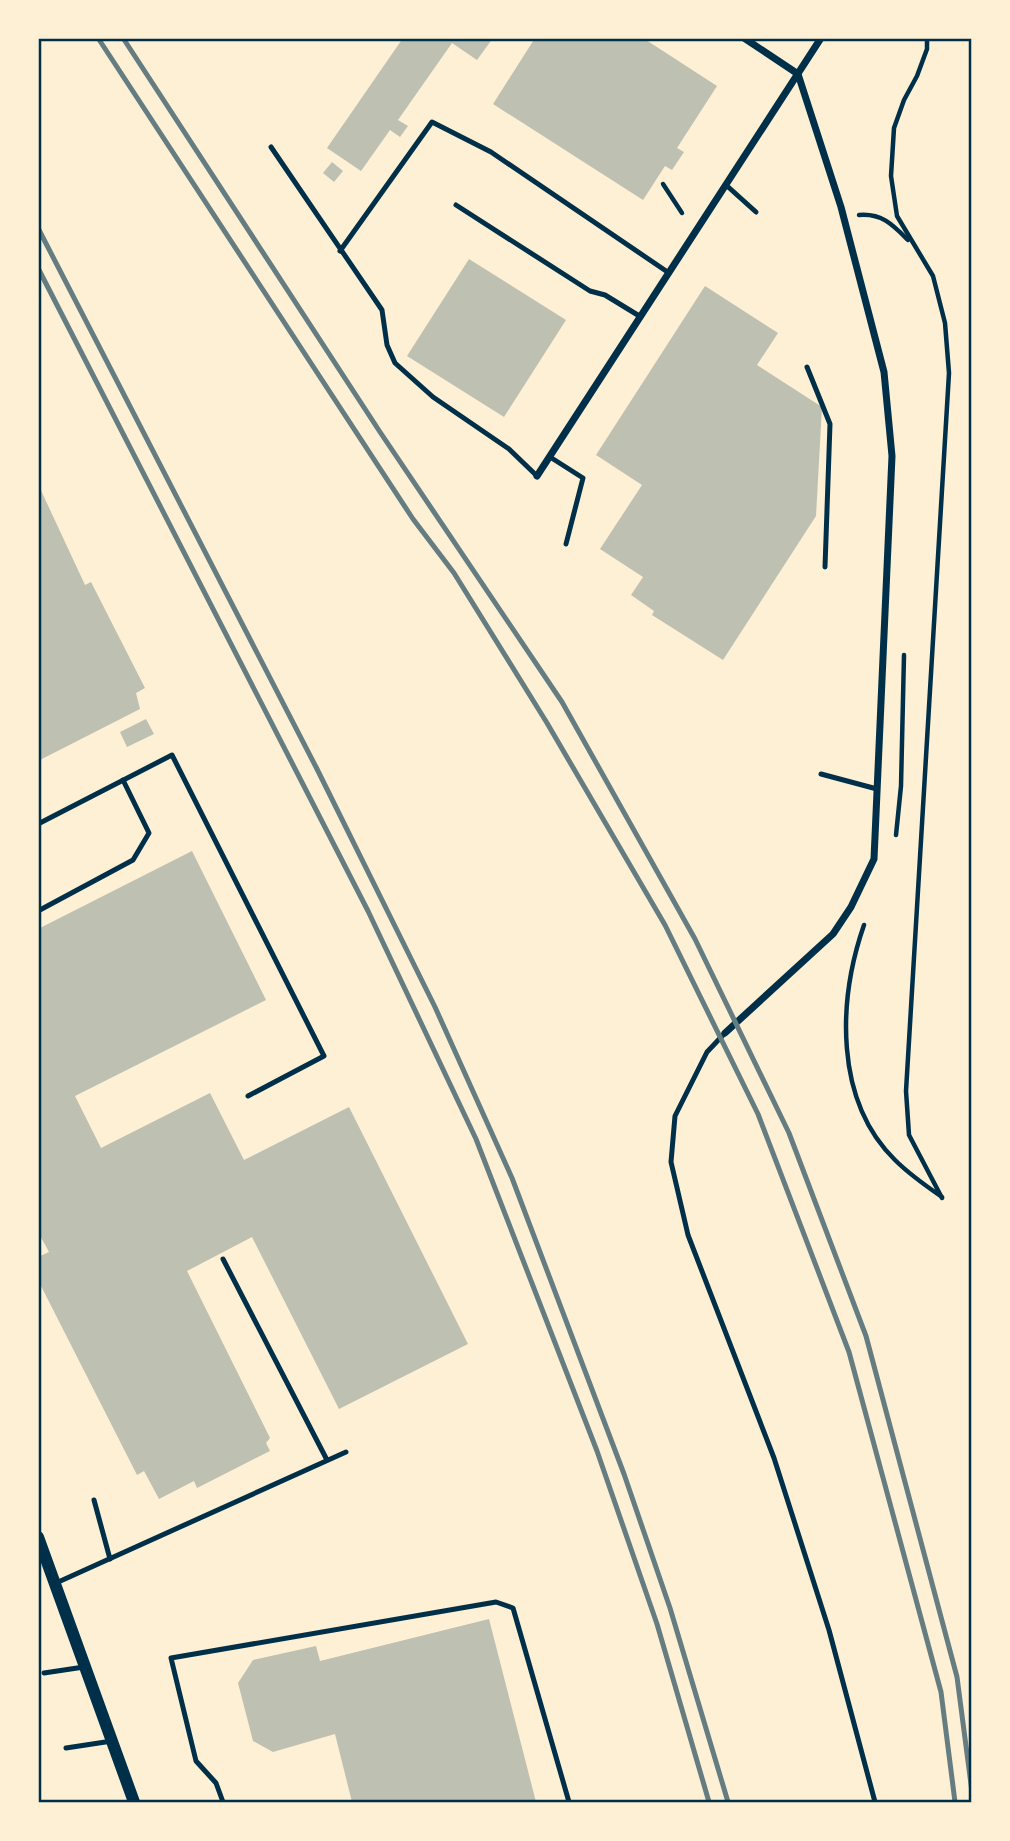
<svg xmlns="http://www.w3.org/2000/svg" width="1010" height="1841" font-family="'Nunito Sans',sans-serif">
	<rect width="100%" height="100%" fill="#fdf0d5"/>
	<g fill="#bec0b2">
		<path d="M 403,38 L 493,38 L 477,60 L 452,43 L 398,120 L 408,126 L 400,137 L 390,130 L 361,171 L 327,148 Z"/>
		<path d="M 535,38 L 643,38 L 717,86 L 677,148 L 684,152 L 672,170 L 665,166 L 643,200 L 493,104 Z"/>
		<path d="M 332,162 L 343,171 L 334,182 L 323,173 Z"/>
		<path d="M 469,259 L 566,320 L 504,417 L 407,356 Z"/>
		<path d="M 705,286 L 778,333 L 757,365 L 822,407 L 816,516 L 723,660 L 652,615 L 654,611 L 631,595 L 643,577 L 600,549 L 642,485 L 596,455 Z"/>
		<path d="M 38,484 L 85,585 L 91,582 L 145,688 L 136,693 L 140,709 L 38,761 Z"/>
		<path d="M 146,719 L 154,734 L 127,747 L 120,732 Z"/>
		<path d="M 192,851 L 266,1000 L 75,1096 L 101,1148 L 210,1093 L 244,1160 L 349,1107 L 468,1344 L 339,1409 L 252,1237 L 187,1271 L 270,1438 L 266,1443 L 270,1451 L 197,1488 L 194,1481 L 159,1499 L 144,1471 L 137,1475 L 38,1280 L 38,1257 L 49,1252 L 38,1232 L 38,929 Z"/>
		<path d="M 489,1619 L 536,1802 L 352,1802 L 335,1734 L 273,1752 L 253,1741 L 238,1683 L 253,1660 L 316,1646 L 320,1661 Z"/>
	</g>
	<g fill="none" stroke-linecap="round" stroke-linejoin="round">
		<g stroke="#003049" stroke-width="4.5">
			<path d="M 927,38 L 927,49 L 917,76 L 904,100 L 894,128 L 891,176 L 897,216 L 933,276 L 945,323 L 949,373 L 906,1091 L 909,1135 L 942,1198"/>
			<path d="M 663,184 L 682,213"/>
			<path d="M 859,215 C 882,213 893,225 908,240"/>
			<path d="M 896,835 L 901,786 L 904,655"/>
			<path d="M 864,925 C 838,1000 834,1100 895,1160 C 909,1174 926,1186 942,1197"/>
		</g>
		<g stroke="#003049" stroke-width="5">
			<path d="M 271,147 L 382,310 L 387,345 L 395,363 L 433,397 L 509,449 L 537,476"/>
			<path d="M 726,185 L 756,212"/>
			<path d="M 456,205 L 590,291 L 605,295 L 641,317"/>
			<path d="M 340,251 L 432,122 L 491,152 L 669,273"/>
			<path d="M 807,367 L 830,424 L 825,567"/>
			<path d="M 550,457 L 583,478 L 566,544"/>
			<path d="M 821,774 L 877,789"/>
			<path d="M 38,824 L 172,755 L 324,1056 L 248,1096"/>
			<path d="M 38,911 L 133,860 L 149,833 L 123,780"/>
			<path d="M 725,1033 L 707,1052 L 675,1116 L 671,1162 L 688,1235 L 774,1458 L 829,1630 L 875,1802"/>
			<path d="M 223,1259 L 327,1460"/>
			<path d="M 94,1500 L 110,1559"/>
			<path d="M 56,1583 L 346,1452"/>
			<path d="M 44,1673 L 84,1667"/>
			<path d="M 66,1748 L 112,1741"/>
			<path d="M 223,1802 L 216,1783 L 196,1761 L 171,1658 L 496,1602 L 513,1608 L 569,1802"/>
		</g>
		<g stroke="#003049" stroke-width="7">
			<path d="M 537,476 L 821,38"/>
			<path d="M 725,1033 L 833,934 L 851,907 L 874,859 L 892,456 L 884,372 L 841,207 L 798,74 L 744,38"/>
		</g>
		<path stroke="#003049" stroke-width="12" d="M 38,1537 L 134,1802"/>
		<g stroke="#657d81" stroke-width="5">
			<path d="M 98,38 L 413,519 L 454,573 L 547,723 L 665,925 L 758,1114 L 849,1352 L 941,1692 L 955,1802"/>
			<path d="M 123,38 L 380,432 L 562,702 L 695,939 L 789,1133 L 866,1336 L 957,1677 L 972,1792"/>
			<path d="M 38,228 L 317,769 L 435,1007 L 512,1178 L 624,1474 L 670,1608 L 728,1802"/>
			<path d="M 38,268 L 368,911 L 476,1139 L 597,1451 L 657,1624 L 709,1802"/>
		</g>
	</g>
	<rect width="1010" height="1841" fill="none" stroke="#fdf0d5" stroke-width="80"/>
	<rect x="40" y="40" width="930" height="1761" fill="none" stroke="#003049" stroke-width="2.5"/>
</svg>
